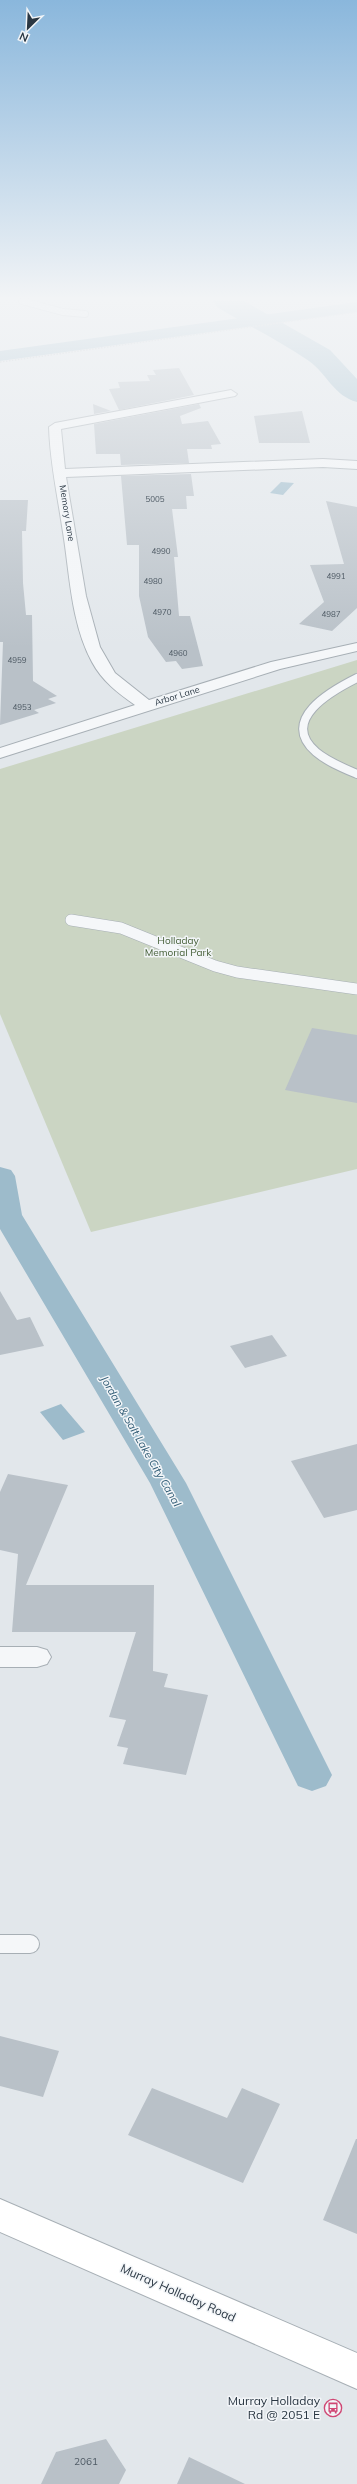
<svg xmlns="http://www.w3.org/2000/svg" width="357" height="2484" font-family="Mulish,sans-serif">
	<rect width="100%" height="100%" fill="#e2e7eb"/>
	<path fill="#cbd5c3" d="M 357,660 L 357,1169 L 91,1232 L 0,1014 L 0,769 Z"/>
	<g fill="#9dbbcb">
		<path d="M 281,482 L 294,483 L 283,495 L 270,493 Z"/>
		<path d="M 61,1404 L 85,1432 L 63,1440 L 40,1412 Z"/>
	</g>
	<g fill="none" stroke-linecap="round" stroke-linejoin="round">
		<g fill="#9dbbcb" fill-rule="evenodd">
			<path d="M 357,302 L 357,312 L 0,361 L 0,351 Z"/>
			<path d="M 0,1167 L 11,1170 L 15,1176 L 22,1215 L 186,1483 L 332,1775 L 326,1786 L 312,1791 L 298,1786 L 150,1483 L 0,1229 Z"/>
		</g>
		<path fill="#9dbbcb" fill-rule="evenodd" d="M 213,301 L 244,301 L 330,350 L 357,379 L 357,402 C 334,396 327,374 309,361 C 280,341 247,325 217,307 Z"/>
	</g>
	<g fill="#b9c1c8">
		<path d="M 179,368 L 194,395 L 119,410 L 109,389 L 120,388 L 118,382 L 150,381 L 147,375 L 156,375 L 153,370 Z"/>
		<path d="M 93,404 L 111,411 L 94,414 Z"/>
		<path d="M 199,404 L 201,408 L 180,416 L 182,424 L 208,421 L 221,444 L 211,445 L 212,449 L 187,449 L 189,463 L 121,465 L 120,454 L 96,454 L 94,424 Z"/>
		<path d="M 302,411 L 310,443 L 259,443 L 254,416 Z"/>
		<path d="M 191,474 L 194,496 L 186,496 L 187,509 L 172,509 L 178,557 L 174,557 L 179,616 L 190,616 L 203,666 L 182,669 L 176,661 L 166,662 L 148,637 L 139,596 L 139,545 L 127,545 L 121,476 Z"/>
		<path d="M 0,500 L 28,500 L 26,531 L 22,531 L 23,583 L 26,615 L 32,615 L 33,681 L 57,696 L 48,699 L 56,703 L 34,710 L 39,713 L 0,725 L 3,642 L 0,642 Z"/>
		<path d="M 326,501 L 357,507 L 357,608 L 332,631 L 299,624 L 324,602 L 310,565 L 344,564 Z"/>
		<path d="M 312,1028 L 357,1035 L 357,1103 L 285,1090 Z"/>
		<path d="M 0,1291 L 17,1320 L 30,1317 L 44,1346 L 0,1355 Z"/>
		<path d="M 272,1335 L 287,1356 L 245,1368 L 230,1346 Z"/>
		<path d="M 357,1444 L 357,1510 L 324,1518 L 291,1461 Z"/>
		<path d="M 8,1474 L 68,1485 L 26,1585 L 154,1585 L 153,1671 L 168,1674 L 164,1687 L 208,1695 L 186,1775 L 123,1764 L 128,1748 L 117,1746 L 126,1720 L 109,1717 L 136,1632 L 12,1632 L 18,1554 L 0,1550 L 0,1492 Z"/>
		<path d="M 0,2036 L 59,2051 L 43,2097 L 0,2086 Z"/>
		<path d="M 152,2088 L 227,2118 L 242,2088 L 280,2104 L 243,2183 L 128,2135 Z"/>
		<path d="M 356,2139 L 357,2139 L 357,2234 L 323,2220 Z"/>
		<path d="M 106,2439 L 126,2470 L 119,2484 L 41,2484 L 56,2452 Z"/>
		<path d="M 189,2457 L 245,2484 L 177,2484 Z"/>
	</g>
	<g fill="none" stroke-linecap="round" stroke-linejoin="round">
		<defs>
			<path id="service-far3" d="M 22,301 L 63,312 L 85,314"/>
			<path id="service-far2" d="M 357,678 C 331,691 279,720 316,752 C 328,762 343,768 357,774"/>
			<path id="service-far1" d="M 71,920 L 121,928 L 215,966 L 237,972 L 357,989"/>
			<path id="service" d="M 0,1944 L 30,1944"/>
			<g id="minor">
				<path d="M 231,390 L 237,394 L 235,396 L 61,429 L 65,469 L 323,459 L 357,461 L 357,469 L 323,467 L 66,477 L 86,596 L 100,647 L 115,673 L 149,700 L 271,662 L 357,643 L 357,651 L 280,669 L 0,758 L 0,748 L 135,705 C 118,693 102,681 92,662 C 70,621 70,572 62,526 C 57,493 50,461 49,427 L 55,423 Z"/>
				<path d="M 0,1647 L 37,1647 L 47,1650 L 51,1657 L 47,1664 L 37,1667 L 0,1667 Z"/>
			</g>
			<path id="secondary" d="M 0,2199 L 357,2353 L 357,2389 L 0,2232 Z"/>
		</defs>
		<use href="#service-far3" stroke="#a7afb5" stroke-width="8"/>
		<use href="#service-far2" stroke="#a7afb5" stroke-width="10"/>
		<use href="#service-far1" stroke="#a7afb5" stroke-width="12"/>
		<use href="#service" stroke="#a7afb5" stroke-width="20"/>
		<use href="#minor" stroke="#a7afb5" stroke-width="2"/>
		<use href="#secondary" stroke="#a7afb5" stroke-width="2"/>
		<path stroke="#c0c5ca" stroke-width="1.5" stroke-dasharray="1.5 1.5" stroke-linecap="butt" d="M 0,362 L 357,312"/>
		<use href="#service-far3" stroke="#f5f7f9" stroke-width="6"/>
		<use href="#service-far2" stroke="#f5f7f9" stroke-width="8"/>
		<use href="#service-far1" stroke="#f5f7f9" stroke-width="11"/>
		<use href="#service" stroke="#f5f7f9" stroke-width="18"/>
		<use href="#minor" fill="#f5f7f9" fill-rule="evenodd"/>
		<use href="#secondary" fill="#fff" fill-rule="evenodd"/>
	</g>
	<linearGradient id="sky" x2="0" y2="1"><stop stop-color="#8ab7dc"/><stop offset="0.46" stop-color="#f2f4f6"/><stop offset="1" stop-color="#f2f4f6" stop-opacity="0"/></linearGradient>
	<rect width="357" height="648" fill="url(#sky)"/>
	<defs>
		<symbol id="bus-ring" viewBox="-11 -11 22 22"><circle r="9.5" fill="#f2f5f8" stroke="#d04774" stroke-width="1.5"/><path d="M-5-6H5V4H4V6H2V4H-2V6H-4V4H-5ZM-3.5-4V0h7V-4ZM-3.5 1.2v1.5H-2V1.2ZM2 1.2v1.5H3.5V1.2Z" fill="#d04774"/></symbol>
	</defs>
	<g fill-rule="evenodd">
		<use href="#bus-ring" x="323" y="2398" width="20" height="20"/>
	</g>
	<g text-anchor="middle" stroke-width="3" stroke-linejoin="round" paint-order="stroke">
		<g font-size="8" fill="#4e5a64">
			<text x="155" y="502">5005</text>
			<text x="161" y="554">4990</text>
			<text x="336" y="579">4991</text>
			<text x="153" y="584">4980</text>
			<text x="162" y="615">4970</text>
			<text x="331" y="617">4987</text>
			<text x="178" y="656">4960</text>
			<text x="17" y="663">4959</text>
			<text x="22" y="710">4953</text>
		</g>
		<g font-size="9" fill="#2a3743" stroke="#f2f5f8">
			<text transform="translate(67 513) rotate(81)" y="3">Memory Lane</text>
			<text transform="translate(177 696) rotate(-17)" y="3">Arbor Lane</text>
		</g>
		<g font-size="10" fill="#455f37" stroke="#f2f5f8">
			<text x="178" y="944">Holladay<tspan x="178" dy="12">Memorial Park</tspan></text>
		</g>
		<g font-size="10" fill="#4e5a64">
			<text x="86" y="2465">2061</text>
		</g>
		<g font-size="11" font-style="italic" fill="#335e77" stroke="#f2f5f8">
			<text transform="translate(141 1441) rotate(60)" y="4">Jordan &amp; Salt Lake City Canal</text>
		</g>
		<g font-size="12" fill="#2a3743" stroke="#f2f5f8">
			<text transform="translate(178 2293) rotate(24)" y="4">Murray Holladay Road</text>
		</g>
		<g font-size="12" fill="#2a3743" stroke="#f2f5f8" text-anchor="end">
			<text x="320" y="2405">Murray Holladay<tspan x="320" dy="14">Rd @ 2051 E</tspan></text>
		</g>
	</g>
	<g transform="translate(28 28) rotate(204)" stroke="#f2f5f8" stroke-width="3" paint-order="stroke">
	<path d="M0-3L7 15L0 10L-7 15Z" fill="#2a3743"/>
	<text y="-6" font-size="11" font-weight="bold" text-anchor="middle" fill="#2a3743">N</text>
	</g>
</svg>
